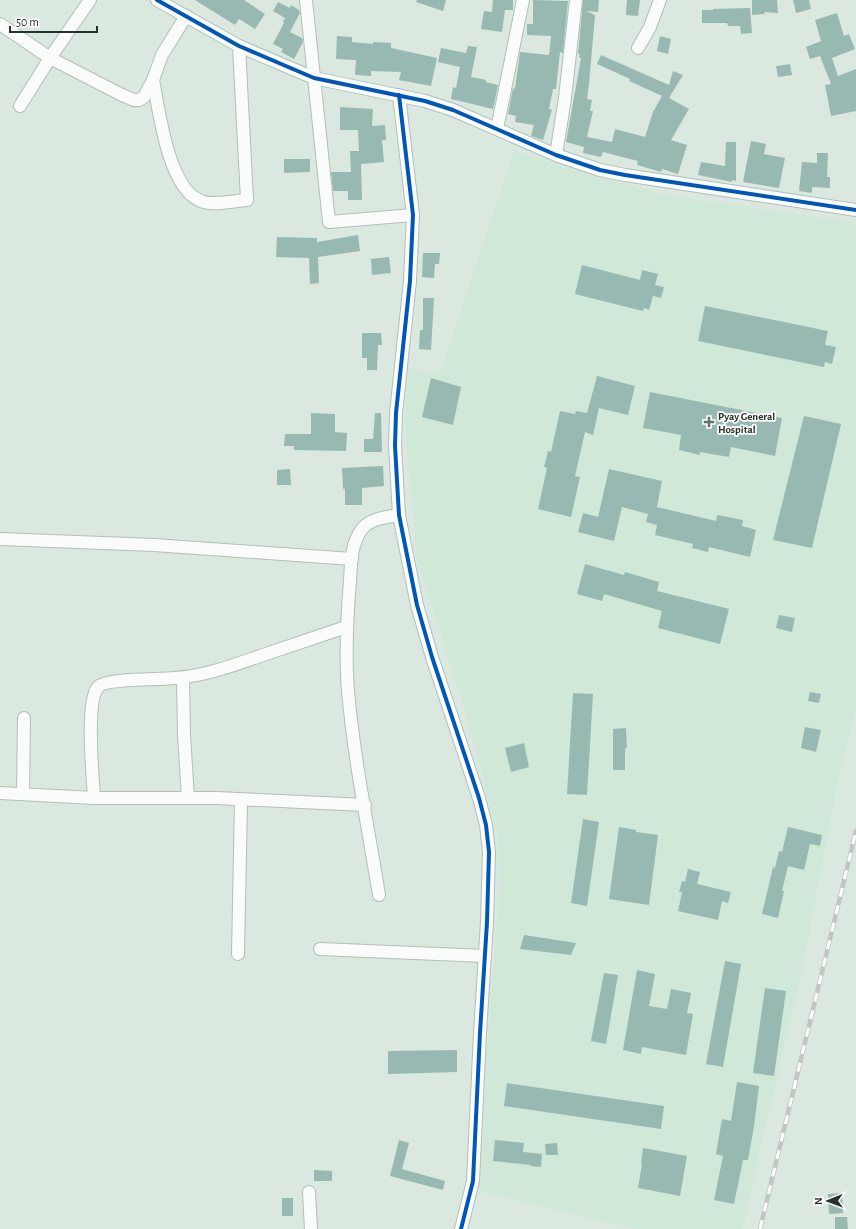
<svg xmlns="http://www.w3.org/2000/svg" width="856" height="1229" font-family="'Alegreya Sans',sans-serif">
	<rect width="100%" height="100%" fill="#dae8df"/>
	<path fill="#cfe8d8" d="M 514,151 L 662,195 L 856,223 L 856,708 L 837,786 L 804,959 L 742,1229 L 637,1229 L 480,1192 L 487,1055 L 499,899 L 498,836 L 466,713 L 417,559 L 406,439 L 406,390 L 409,368 L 440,374 Z"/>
	<g fill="#98b9b1">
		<path d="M 195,0 L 244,0 L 265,14 L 255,29 L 239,19 L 235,25 Z"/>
		<path d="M 417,0 L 446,0 L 443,11 L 416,2 Z"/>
		<path d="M 493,0 L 513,0 L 513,10 L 505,10 L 502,32 L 481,29 L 484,11 L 492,12 Z"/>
		<path d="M 533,0 L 568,1 L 563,53 L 560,52 L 556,89 L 553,89 L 549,109 L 552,110 L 543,140 L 531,136 L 534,125 L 515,122 L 516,116 L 508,114 L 513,88 L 515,89 L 520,52 L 549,55 L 551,36 L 527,35 L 527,24 L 533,24 Z"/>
		<path d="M 583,0 L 599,0 L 598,12 L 586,11 L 595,15 L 589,84 L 587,99 L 592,100 L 590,111 L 593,111 L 587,137 L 612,142 L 615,129 L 645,137 L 653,112 L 662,96 L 629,81 L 630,79 L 597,64 L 601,55 L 669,85 L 673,71 L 683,75 L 669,98 L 689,109 L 671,140 L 687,145 L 678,174 L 662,169 L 661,172 L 637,165 L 638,161 L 603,152 L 601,157 L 583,153 L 584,147 L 566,142 L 581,58 L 579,57 L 580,54 L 578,54 Z"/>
		<path d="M 627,0 L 640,0 L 638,16 L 626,15 Z"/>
		<path d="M 752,0 L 777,0 L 778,13 L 764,12 L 765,14 L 752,15 Z"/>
		<path d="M 793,0 L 809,0 L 811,9 L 796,13 Z"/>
		<path d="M 278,2 L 290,8 L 291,5 L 299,10 L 300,13 L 290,32 L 302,38 L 303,42 L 294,59 L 281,52 L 283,49 L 273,44 L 284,23 L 283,22 L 285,18 L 273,11 Z"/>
		<path d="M 750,8 L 752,33 L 741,34 L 740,26 L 728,26 L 727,23 L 702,23 L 702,10 L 713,10 L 713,9 Z"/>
		<path d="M 837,13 L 844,36 L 849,34 L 855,49 L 832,58 L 838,76 L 856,69 L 856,111 L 831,116 L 825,85 L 831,84 L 820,56 L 810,59 L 806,47 L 821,41 L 815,20 Z"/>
		<path d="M 337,36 L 352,37 L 352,42 L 373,44 L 373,42 L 391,43 L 391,48 L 437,58 L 431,86 L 399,80 L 401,72 L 371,71 L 371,76 L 355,75 L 356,60 L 336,59 Z"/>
		<path d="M 660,36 L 671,39 L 668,54 L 657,51 Z"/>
		<path d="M 468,46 L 477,47 L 471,77 L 486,80 L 486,82 L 498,85 L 493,109 L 451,99 L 453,87 L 456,88 L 460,67 L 438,62 L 441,48 L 466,53 Z"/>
		<path d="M 790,64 L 792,75 L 778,77 L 776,66 Z"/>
		<path d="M 340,107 L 373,109 L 372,126 L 385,125 L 386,140 L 382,140 L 384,162 L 361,164 L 362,200 L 348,200 L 348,191 L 333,191 L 331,172 L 351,172 L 350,151 L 359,151 L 358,130 L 340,130 Z"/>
		<path d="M 751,141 L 766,144 L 764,154 L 785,158 L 779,188 L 743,182 Z"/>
		<path d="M 726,142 L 736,142 L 736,181 L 732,180 L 732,182 L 698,175 L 701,162 L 725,166 Z"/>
		<path d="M 817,153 L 828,153 L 827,177 L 830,177 L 830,188 L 812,187 L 812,193 L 799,191 L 802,162 L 817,163 Z"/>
		<path d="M 284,159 L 310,159 L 310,172 L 284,173 Z"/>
		<path d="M 358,235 L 360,251 L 318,257 L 319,283 L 310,284 L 309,258 L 276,257 L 277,237 L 317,238 L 317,242 Z"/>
		<path d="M 423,253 L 440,253 L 439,264 L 435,264 L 434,278 L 422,277 Z"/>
		<path d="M 389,257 L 391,273 L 372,275 L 371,259 Z"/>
		<path d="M 582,265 L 640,280 L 642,270 L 658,274 L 655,285 L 664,287 L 661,298 L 653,296 L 649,310 L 644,308 L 643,311 L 575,294 Z"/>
		<path d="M 423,298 L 434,298 L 431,350 L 419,349 L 420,330 L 423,330 Z"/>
		<path d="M 705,306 L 828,331 L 825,345 L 836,347 L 832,364 L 825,362 L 824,367 L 698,341 Z"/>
		<path d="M 362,333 L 381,333 L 382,345 L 378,345 L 377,370 L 367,370 L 367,358 L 362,358 Z"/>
		<path d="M 597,376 L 635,386 L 628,415 L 599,408 L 593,435 L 585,432 L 575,476 L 580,477 L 571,517 L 538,509 L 547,468 L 544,467 L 548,451 L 551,452 L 560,411 L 575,414 L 576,411 L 587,413 Z"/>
		<path d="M 431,378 L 461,387 L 453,425 L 422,417 Z"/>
		<path d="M 650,392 L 782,418 L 775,456 L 731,447 L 729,457 L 700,452 L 700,455 L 679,450 L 681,435 L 643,428 Z"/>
		<path d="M 311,413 L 335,414 L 335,432 L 347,433 L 346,451 L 294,450 L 294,446 L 284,446 L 285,434 L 311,434 Z"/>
		<path d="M 375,413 L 381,413 L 382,451 L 381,452 L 364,452 L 364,439 L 373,439 Z"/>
		<path d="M 804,416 L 841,424 L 812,548 L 773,540 Z"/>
		<path d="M 383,466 L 384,486 L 362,488 L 362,505 L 345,505 L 345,489 L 343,489 L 342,468 Z"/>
		<path d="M 290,469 L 291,485 L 277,485 L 277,470 Z"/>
		<path d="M 609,469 L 662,481 L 657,507 L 716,521 L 717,515 L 743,520 L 742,526 L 756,530 L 750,557 L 709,547 L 708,552 L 692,548 L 693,544 L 655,535 L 657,525 L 646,522 L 648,514 L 622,507 L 614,541 L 578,532 L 583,513 L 598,517 Z"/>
		<path d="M 585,564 L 624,575 L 625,572 L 659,582 L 657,591 L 729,609 L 720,644 L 658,628 L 662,611 L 604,594 L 602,601 L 577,594 Z"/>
		<path d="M 779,615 L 795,618 L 792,632 L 776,628 Z"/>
		<path d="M 810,692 L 821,694 L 819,703 L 808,701 Z"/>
		<path d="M 573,693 L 593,694 L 587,795 L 567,794 Z"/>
		<path d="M 805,727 L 821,730 L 816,752 L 801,748 Z"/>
		<path d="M 626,728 L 627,748 L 625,748 L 625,770 L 613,770 L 613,729 Z"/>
		<path d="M 524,743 L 529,767 L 511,772 L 505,748 Z"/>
		<path d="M 583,819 L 599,822 L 587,906 L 571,903 Z"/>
		<path d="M 619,827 L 636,830 L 636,832 L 658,835 L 649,905 L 609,899 Z"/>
		<path d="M 788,827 L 822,835 L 820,846 L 810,844 L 804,870 L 788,866 L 782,891 L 784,891 L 778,918 L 762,914 L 773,867 L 775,868 L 779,851 L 782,852 Z"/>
		<path d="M 688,869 L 700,872 L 697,884 L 731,892 L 728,903 L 722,901 L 718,920 L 678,911 L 682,892 L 679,892 L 682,881 L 685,882 Z"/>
		<path d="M 524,935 L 576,943 L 571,955 L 520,949 Z"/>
		<path d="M 725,961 L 741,964 L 723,1067 L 706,1064 Z"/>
		<path d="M 637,970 L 655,974 L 649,1006 L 667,1009 L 671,989 L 691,993 L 687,1013 L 693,1014 L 686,1055 L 642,1047 L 641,1054 L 623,1050 Z"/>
		<path d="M 604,973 L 618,975 L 606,1044 L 591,1041 Z"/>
		<path d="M 765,988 L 786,991 L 774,1076 L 753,1073 Z"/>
		<path d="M 457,1050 L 457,1072 L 388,1074 L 388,1051 Z"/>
		<path d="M 737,1082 L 759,1086 L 754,1126 L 748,1160 L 743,1160 L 734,1204 L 714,1200 L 723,1156 L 716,1154 L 722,1119 L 731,1121 Z"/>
		<path d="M 507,1083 L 664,1106 L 661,1129 L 504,1106 Z"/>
		<path d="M 399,1140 L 409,1143 L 402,1169 L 445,1181 L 443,1190 L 390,1176 Z"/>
		<path d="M 495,1140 L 524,1143 L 523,1152 L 542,1154 L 541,1167 L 530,1166 L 530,1165 L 493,1161 Z"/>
		<path d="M 557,1143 L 558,1155 L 546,1155 L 545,1144 Z"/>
		<path d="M 643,1148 L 687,1156 L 680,1196 L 638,1188 L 642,1164 L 641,1164 Z"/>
		<path d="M 314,1170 L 332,1171 L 332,1181 L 314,1181 Z"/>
		<path d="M 842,1193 L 843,1213 L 829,1214 L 828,1194 Z"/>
		<rect x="282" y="1198" width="11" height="18"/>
		<path d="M 835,1217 L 847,1217 L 848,1229 L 835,1229 Z"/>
	</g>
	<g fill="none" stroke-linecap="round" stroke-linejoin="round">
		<defs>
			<g id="street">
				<path d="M 157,0 L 239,46 L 314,78 L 425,101 L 453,110 L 556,155 L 600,170 L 625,175 L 856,210"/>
				<path d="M 306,0 L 329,222 L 413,215"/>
				<path d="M 0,24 L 50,58 L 122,95 L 134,100 L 139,100 L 144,97 L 153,80 L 162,55 L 186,16"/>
				<path d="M 638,48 L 650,27 L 660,0"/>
				<path d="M 153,80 C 159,110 168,189 201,201 C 213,206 234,201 247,200 L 239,46"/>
				<path d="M 399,95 L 413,215 L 410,281 L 396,413 L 395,446 L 399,515 L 417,605 L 432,657 L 479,798 L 486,825 L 489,852 L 487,922 L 480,1033 L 473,1181 L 461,1229"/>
				<path d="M 20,106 L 50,58 L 90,0"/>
				<path d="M 497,129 L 523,0"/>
				<path d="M 556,155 L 565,98 L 576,0"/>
				<path d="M 0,539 L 154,545 L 352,559"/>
				<path d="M 183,678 L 184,735 L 188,798"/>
				<path d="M 0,793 L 94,798 L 216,798 L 365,805"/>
				<path d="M 23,794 L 24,718"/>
				<path d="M 94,798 C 93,777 85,702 98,687 C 106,678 161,680 175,678 C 206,676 237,664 266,654 C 293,645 319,636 346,627"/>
				<path d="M 379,895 C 368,827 354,759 348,691 C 345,654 347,617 350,581 C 351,564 351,543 362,529 C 371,518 387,517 399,515"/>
				<path d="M 320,949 L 485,956"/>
				<path d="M 238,954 L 241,800"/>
				<path d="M 309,1192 L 311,1229"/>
			</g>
		</defs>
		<use href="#street" stroke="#b4beb7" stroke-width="14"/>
		<use href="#street" stroke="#f9fcfa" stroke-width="12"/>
		<defs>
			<path id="rail" d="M 760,1229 L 856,831"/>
		</defs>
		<use href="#rail" stroke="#c1c5c3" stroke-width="4.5"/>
		<use href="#rail" stroke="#fff" stroke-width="3" stroke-dasharray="9" stroke-linecap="butt"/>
		<defs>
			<g id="cycleway">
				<path d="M 157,0 L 239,46 L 314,78 L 425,101 L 453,110 L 556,155 L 600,170 L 625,175 L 856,210"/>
				<path d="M 399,95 L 413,215 L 410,281 L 396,413 L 395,446 L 399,515 L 417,605 L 432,657 L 479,798 L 486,825 L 489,852 L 487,922 L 480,1033 L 473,1181 L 461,1229"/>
			</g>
		</defs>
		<use href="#cycleway" stroke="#fff" stroke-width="6"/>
		<use href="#cycleway" stroke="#0057b8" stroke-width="4"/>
	</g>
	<path fill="#66726b" stroke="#fff" stroke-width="1.5" d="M707 416h4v4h4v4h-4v4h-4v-4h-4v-4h4z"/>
	<g text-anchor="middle" stroke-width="3.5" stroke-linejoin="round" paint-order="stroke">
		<g font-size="11" font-weight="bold" fill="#28322c" stroke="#fff" text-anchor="start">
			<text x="718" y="420">Pyay General<tspan x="718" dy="13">Hospital</tspan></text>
		</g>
	</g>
	<g transform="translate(828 1201) rotate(269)" stroke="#ffffff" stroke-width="3" paint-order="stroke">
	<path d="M0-3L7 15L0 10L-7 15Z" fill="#28322c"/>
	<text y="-6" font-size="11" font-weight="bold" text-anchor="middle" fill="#28322c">N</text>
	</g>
	<path d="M10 26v6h87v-6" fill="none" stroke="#28322c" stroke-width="2"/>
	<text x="16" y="26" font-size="12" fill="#28322c" stroke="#ffffff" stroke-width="3" paint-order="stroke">50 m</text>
</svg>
